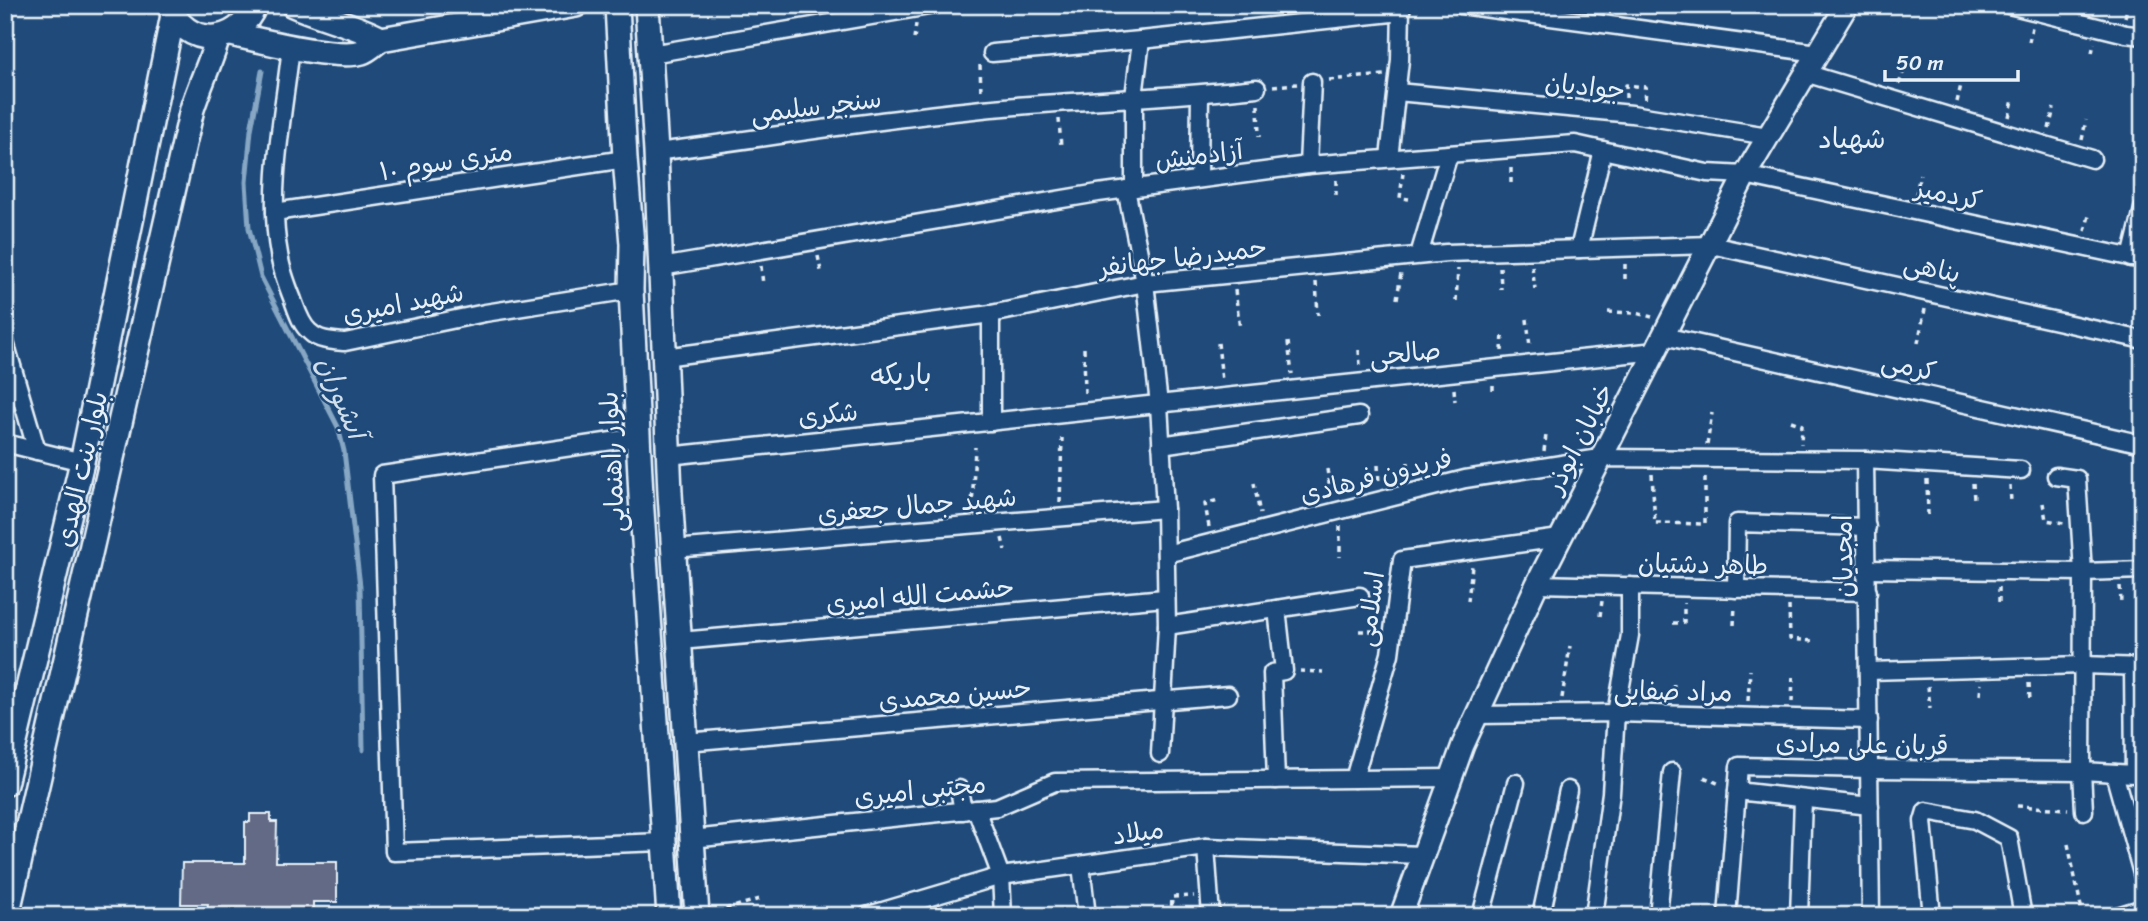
<svg xmlns="http://www.w3.org/2000/svg" width="2148" height="921" font-family="Sriracha,'Playpen Sans Arabic',sans-serif">
	<rect width="100%" height="100%" fill="#1f4a7a"/>
	<filter id="ink" filterUnits="userSpaceOnUse"><feTurbulence type="fractalNoise" baseFrequency=".0143" numOctaves="2"/><feDisplacementMap in="SourceGraphic" scale="14" xChannelSelector="R" yChannelSelector="G"/><feConvolveMatrix kernelMatrix="1 2 1 2 8 2 1 2 1" color-interpolation-filters="sRGB"/></filter>
	<g filter="url(#ink)">
		<g fill="none" stroke-linecap="round" stroke-linejoin="round">
			<path stroke="#87a7c4" stroke-width="5" d="M 262,71 L 251,130 L 246,182 L 249,228 L 261,277 L 338,427 L 344,451 L 360,586 L 363,750"/>
		</g>
		<path fill="#636b85" stroke="#e8f1f8" stroke-width="2" d="M 250,814 L 271,814 L 271,822 L 277,822 L 276,862 L 337,862 L 337,902 L 313,902 L 313,916 L 207,916 L 208,904 L 181,904 L 182,863 L 245,863 L 245,822 L 250,822 Z"/>
		<g fill="none" stroke-linecap="round" stroke-linejoin="round">
			<defs>
				<g id="minor">
					<path d="M 1461,5 L 1818,53"/>
					<path d="M 2009,5 L 2126,34 L 2143,36"/>
					<path d="M 291,47 C 284,111 267,190 279,254 C 281,269 287,285 293,300 C 297,311 301,325 310,332 C 319,341 333,341 345,342 L 485,313 L 631,290"/>
					<path d="M 992,53 L 1141,40 L 1401,12"/>
					<path d="M 651,54 L 935,5"/>
					<path d="M 1805,73 L 2092,159"/>
					<path d="M 1397,92 L 1632,114 L 1768,136"/>
					<path d="M 656,152 C 765,138 873,120 982,109 C 1074,100 1166,98 1257,88"/>
					<path d="M 1389,158 L 1400,60 L 1401,5"/>
					<path d="M 1308,165 L 1312,82"/>
					<path d="M 1199,179 L 1200,94"/>
					<path d="M 1134,188 L 1134,97 L 1141,40"/>
					<path d="M 1126,189 L 1145,283 L 1159,404 L 1165,509 L 1167,626 L 1160,754"/>
					<path d="M 275,212 L 625,159"/>
					<path d="M 1579,249 L 1603,150"/>
					<path d="M 1419,255 L 1449,154"/>
					<path d="M 2131,258 L 2143,209"/>
					<path d="M 661,267 L 1098,193 L 1308,165 L 1575,144 L 1707,173 L 1745,175 L 2143,260"/>
					<path d="M 991,314 L 991,422"/>
					<path d="M 1664,336 L 2143,444"/>
					<path d="M 5,342 L 37,451"/>
					<path d="M 664,357 L 991,314 L 1145,283 L 1446,253 L 1711,245 L 2143,340"/>
					<path d="M 639,437 L 382,475 L 394,852 L 664,842"/>
					<path d="M 5,443 L 82,462"/>
					<path d="M 1161,445 L 1359,416"/>
					<path d="M 668,456 L 1656,351"/>
					<path d="M 1865,460 L 2021,470"/>
					<path d="M 2056,476 L 2077,479 L 2083,572 L 2082,771 L 2084,811"/>
					<path d="M 673,549 L 1165,509"/>
					<path d="M 1166,554 L 1465,479 L 1600,458 L 1865,460 L 1871,916"/>
					<path d="M 1868,569 L 2083,572 L 2143,570"/>
					<path d="M 1537,584 L 1868,592"/>
					<path d="M 1736,589 L 1737,523 L 1867,527"/>
					<path d="M 1167,626 L 1360,596"/>
					<path d="M 680,641 L 1165,598"/>
					<path d="M 1868,671 L 2083,665 L 2143,667"/>
					<path d="M 1477,715 L 1616,713 L 1869,720"/>
					<path d="M 686,742 L 1228,695"/>
					<path d="M 2114,773 L 2143,877"/>
					<path d="M 1354,779 L 1390,654 L 1402,560 L 1560,538"/>
					<path d="M 1276,780 L 1272,673 L 1284,671 L 1277,609"/>
					<path d="M 959,789 L 963,811"/>
					<path d="M 1737,791 L 1870,806"/>
					<path d="M 976,809 L 1001,876 L 1003,916"/>
					<path d="M 692,839 L 997,807 L 1055,782 L 1451,778"/>
					<path d="M 1206,847 L 1211,916"/>
					<path d="M 1081,865 L 1087,916"/>
					<path d="M 866,916 L 1001,876 L 1206,847 L 1422,855"/>
					<path d="M 1481,916 L 1516,783"/>
					<path d="M 1541,916 L 1568,790"/>
					<path d="M 1594,916 L 1611,793 L 1616,713 L 1630,635 L 1630,586"/>
					<path d="M 1658,916 L 1672,772"/>
					<path d="M 1727,916 L 1739,766 L 1870,769 L 2082,771 L 2134,774 L 2133,667"/>
					<path d="M 1799,916 L 1803,799"/>
					<path d="M 1932,916 L 1923,821 L 1926,811 L 1975,820 L 2009,838 L 2023,916"/>
					<path d="M 2117,916 L 2143,908"/>
				</g>
				<path id="tertiary" d="M 1401,916 L 1463,745 L 1537,584 L 1745,175 L 1847,5"/>
				<g id="secondary">
					<path d="M 169,5 C 185,49 238,47 255,5"/>
					<path d="M 293,5 C 322,18 353,24 381,39"/>
					<path d="M 617,5 L 625,159 L 632,244 L 631,290 L 641,496 L 669,916"/>
					<path d="M 647,5 L 656,152 L 670,493 L 697,916"/>
					<path d="M 231,34 C 259,40 337,60 362,52 C 369,50 375,43 381,39 L 576,5"/>
					<path d="M 5,784 L 82,462 L 173,15"/>
					<path d="M 7,916 L 192,109 C 200,84 211,62 218,37"/>
				</g>
			</defs>
			<use href="#minor" stroke="#e8f1f8" stroke-width="21"/>
			<use href="#tertiary" stroke="#e8f1f8" stroke-width="26"/>
			<use href="#secondary" stroke="#e8f1f8" stroke-width="28"/>
			<g stroke="#e8f1f8" stroke-width="3.5" stroke-dasharray="5 5" stroke-linecap="butt">
				<path d="M 2125,17 L 2128,5"/>
				<path d="M 914,39 L 916,24"/>
				<path d="M 2029,42 L 2032,27"/>
				<path d="M 2092,53 L 2094,43"/>
				<path d="M 980,65 L 981,92"/>
				<path d="M 1329,80 L 1384,75"/>
				<path d="M 1899,84 L 1904,70"/>
				<path d="M 1273,86 L 1297,84"/>
				<path d="M 1626,98 L 1626,85 L 1646,87 L 1645,102"/>
				<path d="M 1957,102 L 1961,85"/>
				<path d="M 1258,105 L 1259,137"/>
				<path d="M 2009,117 L 2013,100"/>
				<path d="M 1059,119 L 1061,148"/>
				<path d="M 2049,129 L 2054,108"/>
				<path d="M 2082,140 L 2086,120"/>
				<path d="M 1403,173 L 1400,198 L 1409,199"/>
				<path d="M 1511,183 L 1511,165"/>
				<path d="M 1336,195 L 1336,179"/>
				<path d="M 1916,195 L 1920,174"/>
				<path d="M 2085,231 L 2090,212"/>
				<path d="M 818,256 L 821,271"/>
				<path d="M 1625,264 L 1625,279"/>
				<path d="M 761,266 L 763,285"/>
				<path d="M 1532,266 L 1535,289"/>
				<path d="M 1500,267 L 1501,289"/>
				<path d="M 1316,282 L 1318,315"/>
				<path d="M 1235,290 L 1240,329"/>
				<path d="M 1397,299 L 1401,273"/>
				<path d="M 1456,301 L 1458,269"/>
				<path d="M 1608,312 L 1636,313 L 1652,317"/>
				<path d="M 1527,319 L 1530,348"/>
				<path d="M 1288,342 L 1292,374"/>
				<path d="M 1218,343 L 1222,381"/>
				<path d="M 1918,343 L 1925,309"/>
				<path d="M 1084,348 L 1085,395"/>
				<path d="M 1359,350 L 1360,366"/>
				<path d="M 1410,351 L 1410,361"/>
				<path d="M 1502,351 L 1503,333"/>
				<path d="M 1493,385 L 1493,394"/>
				<path d="M 1454,389 L 1455,401"/>
				<path d="M 1791,421 L 1802,425 L 1801,444"/>
				<path d="M 1707,445 L 1712,413"/>
				<path d="M 1544,451 L 1546,435"/>
				<path d="M 1378,465 L 1379,485"/>
				<path d="M 1327,469 L 1331,496"/>
				<path d="M 1652,474 L 1655,523 L 1705,524 L 1705,473"/>
				<path d="M 1408,477 L 1408,458"/>
				<path d="M 1927,480 L 1928,515"/>
				<path d="M 1254,483 L 1260,514"/>
				<path d="M 1973,483 L 1974,500"/>
				<path d="M 2010,485 L 2011,502"/>
				<path d="M 1060,502 L 1062,438"/>
				<path d="M 2043,503 L 2046,520 L 2064,523"/>
				<path d="M 972,509 L 975,447"/>
				<path d="M 1340,526 L 1340,557"/>
				<path d="M 1209,527 L 1205,504 L 1218,500"/>
				<path d="M 1002,538 L 1005,550"/>
				<path d="M 2120,586 L 2121,602"/>
				<path d="M 1468,601 L 1472,566"/>
				<path d="M 1999,602 L 1999,587"/>
				<path d="M 1789,606 L 1790,639 L 1812,641"/>
				<path d="M 1600,616 L 1602,601"/>
				<path d="M 1673,623 L 1684,623 L 1684,603"/>
				<path d="M 1734,625 L 1735,605"/>
				<path d="M 1359,631 L 1377,631"/>
				<path d="M 1300,671 L 1323,672"/>
				<path d="M 2029,683 L 2030,701"/>
				<path d="M 1928,686 L 1930,708"/>
				<path d="M 1980,695 L 1981,684"/>
				<path d="M 1562,698 L 1570,646"/>
				<path d="M 1673,699 L 1674,681"/>
				<path d="M 1748,701 L 1750,670"/>
				<path d="M 1792,702 L 1793,672"/>
				<path d="M 1704,777 L 1722,785"/>
				<path d="M 2017,806 L 2068,809"/>
				<path d="M 2068,844 L 2083,916"/>
				<path d="M 716,912 L 760,899"/>
				<path d="M 1171,916 L 1172,897 L 1194,896"/>
			</g>
			<use href="#minor" stroke="#1f4a7a" stroke-width="16"/>
			<use href="#tertiary" stroke="#1f4a7a" stroke-width="21"/>
			<use href="#secondary" stroke="#1f4a7a" stroke-width="23"/>
		</g>
	</g>
	<g text-anchor="middle" stroke-width="5" stroke-linejoin="round" paint-order="stroke">
		<g font-size="26" fill="#e8f1f8" stroke="#1f4a7a">
			<text transform="translate(1585 86) rotate(6)" y="9">جوادیان</text>
			<text transform="translate(816 106) rotate(-7)" y="9">سنجر سلیمی</text>
			<text transform="translate(1199 155) rotate(-7)" y="9">آزادمنش</text>
			<text transform="translate(446 161) rotate(-9)" y="9">۱۰ متری سوم</text>
			<text transform="translate(1949 194) rotate(12)" y="9">کردمیر</text>
			<text transform="translate(1183 257) rotate(-7)" y="9">حمیدرضا جهانفر</text>
			<text transform="translate(1932 268) rotate(12)" y="9">پناهی</text>
			<text transform="translate(403 303) rotate(-11)" y="9">شهید امیری</text>
			<text transform="translate(1405 353) rotate(-6)" y="9">صالحی</text>
			<text transform="translate(1909 366) rotate(13)" y="9">کرمی</text>
			<text transform="translate(828 414) rotate(-6)" y="9">شکری</text>
			<text transform="translate(1579 438) rotate(-63)" y="9">خیابان ابوذر</text>
			<text transform="translate(612 462) rotate(-93)" y="9">بلوار راهنمایی</text>
			<text transform="translate(81 469) rotate(-77)" y="9">بلوار بنت الهدی</text>
			<text transform="translate(1376 476) rotate(-14)" y="9">فریدون فرهادی</text>
			<text transform="translate(917 505) rotate(-5)" y="9">شهید جمال جعفری</text>
			<text transform="translate(1843 556) rotate(-91)" y="9">امجدیان</text>
			<text transform="translate(1703 564) rotate(1)" y="9">طاهر دشتیان</text>
			<text transform="translate(920 595) rotate(-5)" y="9">حشمت الله امیری</text>
			<text transform="translate(1370 609) rotate(-82)" y="9">اسلامی</text>
			<text transform="translate(1673 691) rotate(1)" y="9">مراد صفایی</text>
			<text transform="translate(955 694) rotate(-5)" y="9">حسین محمدی</text>
			<text transform="translate(1862 744) rotate(1)" y="9">قربان علی مرادی</text>
			<text transform="translate(920 790) rotate(-6)" y="9">مجتبی امیری</text>
			<text transform="translate(1138 832) rotate(-8)" y="9">میلاد</text>
		</g>
		<g font-size="28" fill="#e8f1f8" stroke="#1f4a7a">
			<text x="1852" y="148">شهیاد</text>
			<text x="901" y="384">باریکه</text>
		</g>
		<g font-size="28" font-style="italic" fill="#d0dfeb" stroke="#1f4a7a">
			<text transform="translate(342 397) rotate(67)" y="10">آبشوران</text>
		</g>
	</g>
	<rect width="2148" height="921" fill="none" stroke="#1f4a7a" stroke-width="28"/>
	<rect x="14" y="14" width="2120" height="893" fill="none" stroke="#e8f1f8" stroke-width="2.5" filter="url(#ink)"/>
	<path d="M1885 70v10h133v-10" fill="none" stroke="#e8f1f8" stroke-width="3.5"/>
	<text x="1896" y="70" font-size="21" fill="#e8f1f8" stroke="#1f4a7a" stroke-width="5" paint-order="stroke">50 m</text>
</svg>
